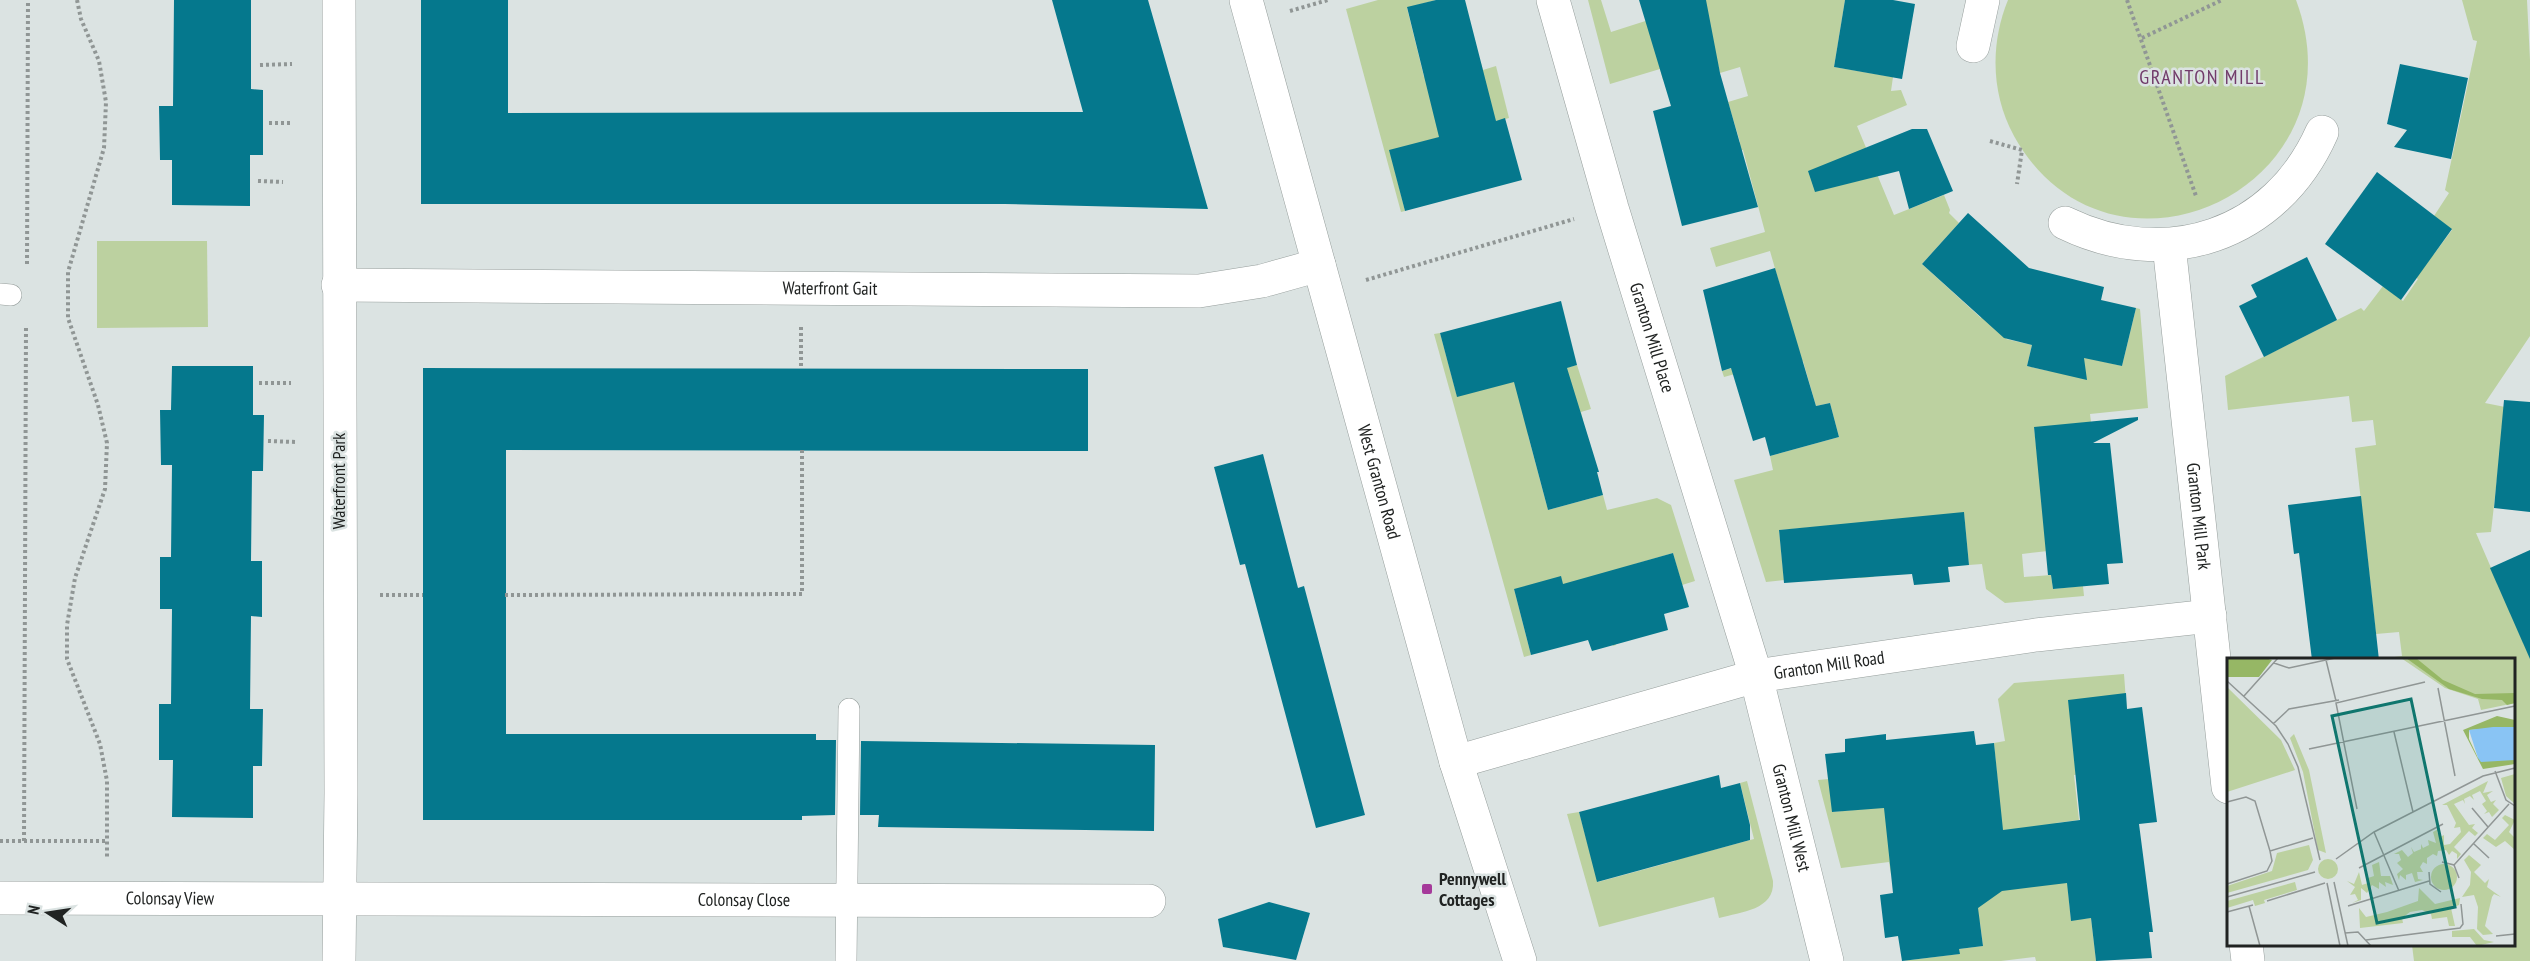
<svg xmlns="http://www.w3.org/2000/svg" width="2530" height="961" font-family="'PT Sans Narrow',sans-serif">
	<rect width="100%" height="100%" fill="#dbe3e2"/>
	<g fill="#bcd1a0">
		<path d="M 1378,0 L 1436,0 L 1407,8 L 1424,77 L 1481,63 L 1483,70 L 1496,66 L 1509,118 L 1390,151 L 1405,211 L 1401,212 L 1346,9 Z"/>
		<path d="M 1588,0 L 1601,0 L 1611,32 L 1683,9 L 1681,0 L 1845,0 L 1834,67 L 1893,77 L 1891,91 L 1901,90 L 1907,105 L 1857,126 L 1894,215 L 1944,195 L 1950,210 L 1949,213 L 1959,223 L 1922,264 L 1981,318 L 2018,276 L 2021,311 L 2006,339 L 2032,345 L 2027,366 L 2049,371 L 2054,350 L 2122,366 L 2136,308 L 2140,309 L 2148,408 L 2090,414 L 2091,422 L 2034,428 L 2048,551 L 2022,554 L 2024,577 L 2051,575 L 2053,589 L 2083,586 L 2084,596 L 2005,603 L 1986,589 L 1982,564 L 1969,565 L 1964,513 L 1873,577 L 1860,578 L 1855,524 L 1779,530 L 1784,580 L 1766,582 L 1734,480 L 1773,470 L 1770,456 L 1839,437 L 1830,403 L 1816,406 L 1803,361 L 1748,376 L 1746,371 L 1724,377 L 1722,371 L 1798,349 L 1770,251 L 1716,267 L 1710,248 L 1765,232 L 1743,150 L 1688,165 L 1685,157 L 1740,142 L 1728,102 L 1748,96 L 1740,67 L 1720,73 L 1718,65 L 1663,80 L 1660,69 L 1610,84 Z"/>
		<path d="M 2008,0 L 2296,0 C 2366,188 2109,307 2014,136 C 1991,94 1990,44 2008,0 Z"/>
		<path d="M 2462,0 L 2527,0 L 2530,60 L 2530,336 L 2485,403 L 2505,407 L 2491,532 L 2476,533 L 2530,658 L 2530,961 L 2414,961 L 2412,945 L 2514,944 L 2514,660 L 2379,659 L 2402,656 L 2399,632 L 2376,634 L 2355,448 L 2376,445 L 2373,420 L 2352,422 L 2349,396 L 2228,410 L 2225,376 L 2361,308 L 2364,311 L 2383,286 L 2403,301 L 2418,279 L 2398,265 L 2434,254 L 2452,230 L 2434,216 L 2449,193 L 2445,190 L 2477,41 L 2473,40 Z"/>
		<path d="M 97,241 L 207,241 L 208,327 L 97,328 Z"/>
		<path d="M 1440,333 L 1457,396 L 1577,365 L 1591,409 L 1581,412 L 1583,420 L 1528,435 L 1548,510 L 1603,495 L 1607,510 L 1657,498 L 1671,505 L 1695,581 L 1682,585 L 1673,553 L 1635,564 L 1611,630 L 1616,645 L 1613,646 L 1595,578 L 1563,586 L 1514,589 L 1531,655 L 1524,657 L 1434,334 Z"/>
		<path d="M 2124,674 L 2131,768 L 2074,775 L 2079,820 L 2056,823 L 2144,882 L 2068,891 L 2071,920 L 2091,918 L 2096,961 L 2036,961 L 2035,957 L 2001,961 L 1902,961 L 1959,954 L 1959,949 L 1983,946 L 1980,923 L 1948,866 L 1891,874 L 1889,862 L 1841,868 L 1818,780 L 1829,779 L 1833,812 L 1999,795 L 1994,743 L 2005,741 L 1998,699 L 2014,683 Z"/>
		<path d="M 1747,781 L 1773,881 C 1775,910 1741,912 1719,918 L 1714,897 L 1599,927 L 1567,814 L 1579,812 L 1598,882 L 1675,861 L 1657,791 L 1660,790 L 1683,858 L 1754,839 L 1740,783 Z"/>
	</g>
	<g fill="#05788d">
		<path d="M 174,0 L 251,0 L 251,89 L 263,90 L 263,155 L 250,155 L 250,206 L 172,205 L 172,160 L 160,160 L 159,106 L 173,106 Z"/>
		<path d="M 421,0 L 508,0 L 508,113 L 1083,112 L 1052,0 L 1148,0 L 1208,209 L 1005,204 L 421,204 Z"/>
		<path d="M 1436,0 L 1465,0 L 1496,121 L 1505,118 L 1522,180 L 1405,211 L 1389,150 L 1439,137 L 1407,7 Z"/>
		<path d="M 1639,0 L 1706,0 L 1720,73 L 1758,207 L 1682,226 L 1653,111 L 1671,106 Z"/>
		<path d="M 1845,0 L 1893,0 L 1915,4 L 1902,79 L 1834,67 Z"/>
		<path d="M 2400,64 L 2468,78 L 2451,159 L 2394,147 L 2407,130 L 2387,124 Z"/>
		<path d="M 1912,129 L 1927,129 L 1953,191 L 1909,209 L 1899,171 L 1815,192 L 1808,171 Z"/>
		<path d="M 2377,172 L 2452,229 L 2401,300 L 2325,244 Z"/>
		<path d="M 1968,213 L 2029,268 L 2104,287 L 2101,300 L 2136,308 L 2122,366 L 2084,358 L 2087,380 L 2027,366 L 2032,345 L 2004,338 L 1922,264 Z"/>
		<path d="M 2307,257 L 2337,320 L 2264,357 L 2239,306 L 2257,297 L 2251,285 Z"/>
		<path d="M 1775,268 L 1816,406 L 1830,403 L 1839,437 L 1770,456 L 1765,437 L 1753,441 L 1731,368 L 1722,371 L 1703,290 Z"/>
		<path d="M 1561,301 L 1577,365 L 1567,368 L 1599,472 L 1597,472 L 1603,495 L 1548,510 L 1514,382 L 1457,397 L 1440,333 Z"/>
		<path d="M 172,366 L 253,366 L 253,415 L 264,415 L 263,471 L 252,471 L 251,561 L 262,561 L 262,617 L 251,616 L 250,709 L 263,709 L 262,766 L 253,766 L 253,818 L 172,817 L 173,760 L 159,760 L 159,704 L 171,704 L 172,609 L 160,609 L 160,557 L 171,557 L 172,465 L 161,465 L 160,410 L 171,410 Z"/>
		<path d="M 423,368 L 1088,369 L 1088,451 L 506,450 L 506,734 L 816,734 L 816,740 L 836,740 L 835,815 L 802,816 L 802,820 L 423,820 Z"/>
		<path d="M 2504,400 L 2530,402 L 2530,512 L 2494,508 Z"/>
		<path d="M 2138,417 L 2138,420 L 2093,443 L 2110,443 L 2123,563 L 2107,564 L 2109,584 L 2053,589 L 2051,575 L 2048,575 L 2034,427 Z"/>
		<path d="M 1263,454 L 1298,588 L 1304,586 L 1365,815 L 1316,828 L 1245,564 L 1240,565 L 1214,467 Z"/>
		<path d="M 2361,496 L 2379,660 L 2312,660 L 2299,553 L 2294,554 L 2288,505 Z"/>
		<path d="M 1964,512 L 1969,565 L 1948,567 L 1950,582 L 1914,585 L 1912,574 L 1784,583 L 1779,530 Z"/>
		<path d="M 2530,550 L 2530,659 L 2490,568 Z"/>
		<path d="M 1673,553 L 1689,607 L 1664,614 L 1668,630 L 1592,651 L 1588,640 L 1531,655 L 1514,589 L 1561,576 L 1563,584 Z"/>
		<path d="M 2126,693 L 2127,709 L 2142,707 L 2157,822 L 2139,824 L 2153,932 L 2149,932 L 2152,958 L 2096,961 L 2091,918 L 2071,921 L 2067,883 L 2002,891 L 1978,908 L 1983,946 L 1959,949 L 1960,954 L 1902,961 L 1898,936 L 1885,938 L 1880,895 L 1893,893 L 1884,808 L 1832,812 L 1825,754 L 1845,752 L 1845,739 L 1886,734 L 1886,740 L 1974,731 L 1976,745 L 1994,743 L 2003,830 L 2080,820 L 2068,700 Z"/>
		<path d="M 861,741 L 1155,745 L 1154,831 L 878,827 L 879,815 L 860,815 Z"/>
		<path d="M 1719,775 L 1721,788 L 1740,783 L 1750,825 L 1750,840 L 1597,882 L 1579,812 Z"/>
		<path d="M 1269,902 L 1310,913 L 1296,960 L 1223,947 L 1218,919 Z"/>
	</g>
	<g fill="none" stroke-linecap="round" stroke-linejoin="round">
		<defs>
			<g id="service">
				<path d="M 0,294 L 11,295"/>
				<path d="M 846,961 L 849,709"/>
			</g>
			<g id="minor">
				<path id="s1" d="M 1553,0 L 1612,208 L 1756,676 L 1827,961"/>
				<path d="M 1973,46 L 1983,0"/>
				<path d="M 2065,223 C 2166,272 2276,236 2322,132"/>
				<path id="s2" d="M 2169,245 L 2228,787"/>
				<path id="s3" d="M 338,285 L 1199,291 L 1262,281 L 1319,265"/>
				<path id="s4" d="M 1456,762 L 1756,676 L 2036,635 L 2210,616"/>
				<path id="s5" d="M 0,898 L 1149,901"/>
				<path d="M 2246,944 L 2248,961"/>
				<path d="M 339,961 L 341,793 L 339,0"/>
			</g>
			<g id="tertiary">
				<path id="s6" d="M 1246,0 L 1456,762 L 1520,961"/>
			</g>
		</defs>
		<use href="#service" stroke="#969e9c" stroke-width="22"/>
		<use href="#minor" stroke="#969e9c" stroke-width="34"/>
		<use href="#tertiary" stroke="#969e9c" stroke-width="34"/>
		<g stroke="#909695" stroke-width="4" stroke-dasharray="3 3" stroke-linecap="butt">
			<path d="M 77,0 L 81,19 L 99,61 L 106,102 L 104,148 L 68,272 L 68,318 L 98,405 L 107,443 L 105,489 L 75,578 L 67,625 L 67,659 L 100,744 L 107,781 L 107,859"/>
			<path d="M 2127,0 L 2196,196"/>
			<path d="M 1290,11 L 1328,0"/>
			<path d="M 2142,38 L 2222,0"/>
			<path d="M 260,65 L 292,64"/>
			<path d="M 269,123 L 292,123"/>
			<path d="M 1990,141 L 2022,150 L 2017,184"/>
			<path d="M 258,181 L 283,182"/>
			<path d="M 27,264 L 28,0"/>
			<path d="M 1366,280 L 1574,219"/>
			<path d="M 801,327 L 801,368"/>
			<path d="M 259,383 L 291,383"/>
			<path d="M 268,441 L 296,442"/>
			<path d="M 380,595 L 423,595"/>
			<path d="M 505,595 L 802,594 L 802,450"/>
			<path d="M 0,841 L 107,841"/>
			<path d="M 24,841 L 26,326"/>
		</g>
		<use href="#service" stroke="#fff" stroke-width="21"/>
		<use href="#minor" stroke="#fff" stroke-width="33"/>
		<use href="#tertiary" stroke="#fff" stroke-width="33"/>
	</g>
	<rect fill="#a5399a" stroke="#dbe3e2" stroke-width="2" x="1421" y="883" width="12" height="12" rx="3"/>
	<g text-anchor="middle" stroke-width="5" stroke-linejoin="round" paint-order="stroke">
		<g font-size="18" fill="#202322" stroke="#dbe3e2">
			<text dy="6" stroke="none"><textPath href="#s3" startOffset="492">Waterfront Gait</textPath></text>
			<text dy="6" stroke="none"><textPath href="#s1" startOffset="352">Granton Mill Place</textPath></text>
			<text transform="translate(339 481) rotate(-90)" y="6">Waterfront Park</text>
			<text dy="6" stroke="none"><textPath href="#s6" startOffset="500">West Granton Road</textPath></text>
			<text dy="6" stroke="none"><textPath href="#s2" startOffset="273">Granton Mill Park</textPath></text>
			<text dy="6" stroke="none"><textPath href="#s4" startOffset="386">Granton Mill Road</textPath></text>
			<text dy="6" stroke="none"><textPath href="#s1" startOffset="852">Granton Mill West</textPath></text>
			<text dy="6" stroke="none"><textPath href="#s5" startOffset="170">Colonsay View</textPath></text>
			<text dy="6" stroke="none"><textPath href="#s5" startOffset="744">Colonsay Close</textPath></text>
		</g>
		<g font-size="18" font-weight="bold" fill="#202322" stroke="#dbe3e2" text-anchor="start">
			<text x="1439" y="885">Pennywell<tspan x="1439" dy="21">Cottages</tspan></text>
		</g>
		<g font-size="20" letter-spacing="1.5" fill="#723c6b" stroke="#dbe3e2">
			<text x="2202" y="84">GRANTON MILL</text>
		</g>
	</g>
	<g transform="translate(2227 658)">
		<rect width="288" height="288" fill="#dbe3e2"/>
		<path d="M 174,0 L 288,0 L 288,45 L 254,52 L 251,41 L 218,30 ZM 0,29 L 54,82 L 68,112 L 0,134 ZM 67,76 L 82,112 L 99,195 L 91,192 L 76,114 L 63,80 ZM 288,116 L 288,146 L 279,138 L 274,120 ZM 261,123 L 256,135 L 266,133 L 260,137 L 264,144 L 269,142 L 266,146 L 272,152 L 265,159 L 262,154 L 257,156 L 260,153 L 255,146 L 259,143 L 253,133 L 245,137 L 247,142 L 243,138 L 237,141 L 238,146 L 236,142 L 227,146 L 242,167 L 248,166 L 245,170 L 251,175 L 248,178 L 242,173 L 227,189 L 234,196 L 230,201 L 230,196 L 225,193 L 222,197 L 219,192 L 211,193 L 210,198 L 206,196 L 200,200 L 200,206 L 196,204 L 193,209 L 196,214 L 190,214 L 191,221 L 196,222 L 188,224 L 185,215 L 179,217 L 179,222 L 173,217 L 172,222 L 170,216 L 176,211 L 170,205 L 174,202 L 172,196 L 167,196 L 175,192 L 181,199 L 186,195 L 184,189 L 187,194 L 194,191 L 194,186 L 196,190 L 202,187 L 201,182 L 209,185 L 206,174 L 213,170 L 210,174 L 213,179 L 217,177 L 217,187 L 223,186 L 234,174 L 233,169 L 227,170 L 229,165 L 220,147 L 215,147 ZM 278,157 L 288,162 L 282,174 L 288,180 L 288,192 L 278,183 L 269,189 L 256,180 L 260,176 L 268,182 L 282,167 L 275,160 ZM 82,187 L 86,202 L 81,212 L 0,235 L 0,228 L 45,213 L 50,195 ZM 242,197 L 254,207 L 247,214 L 258,225 L 262,221 L 260,229 L 274,239 L 267,236 L 265,239 L 258,268 L 266,276 L 256,277 L 250,271 L 251,249 L 247,237 L 235,239 L 243,227 L 244,214 L 237,202 ZM91 211a10 10 0 1 1 20 0a10 10 0 1 1-20 0ZM 152,204 L 154,218 L 163,218 L 166,227 L 158,224 L 159,229 L 152,224 L 152,231 L 145,227 L 140,235 L 134,230 L 134,242 L 125,245 L 131,242 L 128,236 L 123,237 L 128,229 L 120,223 L 127,226 L 132,214 L 135,227 L 141,225 L 138,214 L 141,220 L 147,218 L 145,207 ZM204 219a13 13 0 1 1 26 0a13 13 0 1 1-26 0ZM 68,224 L 70,232 L 37,242 L 38,245 L 28,248 L 26,242 L 0,250 L 0,243 ZM 192,230 L 208,246 L 233,240 L 232,247 L 224,250 L 228,268 L 222,268 L 220,259 L 205,261 L 204,256 L 195,252 L 183,254 L 175,260 L 176,265 L 133,270 L 132,250 L 139,259 L 160,254 L 191,243 ZM 247,271 L 257,282 L 267,284 L 250,288 L 243,279 L 225,279 L 225,273 Z" fill="#bcd1a0"/>
		<path d="M 0,0 L 38,0 L 45,2 L 32,19 L 0,19 ZM 179,0 L 189,0 L 216,22 L 248,36 L 288,35 L 288,45 L 280,47 L 275,42 L 255,41 L 222,31 ZM 270,58 L 288,62 L 288,69 L 242,72 L 242,81 L 251,100 L 288,102 L 288,106 L 256,111 L 236,72 Z" fill="#96b765"/>
		<path d="M 266,69 L 288,69 L 288,102 L 254,104 L 251,100 L 242,72 Z" fill="#89c4f4"/>
		<path fill="none" stroke="#909695" stroke-width="1.5" d="M 99,2 L 109,43M 47,5 L 62,10 L 108,0M 0,23 L 49,68 L 61,86 L 71,109 L 93,202M 211,30 L 228,118M 17,38 L 51,0M 46,66 L 62,51 L 112,42M 167,74 L 186,154M 82,91 L 288,48M 268,113 L 279,142 L 288,148M 0,144 L 19,139 L 28,143 L 43,193M 245,150 L 261,169M 130,151 L 109,45 L 198,24M 147,174 L 172,233M 247,186 L 262,200M 109,201 L 147,174 L 256,118 L 288,110M 215,204 L 227,207 L 232,220M 227,207 L 282,146M 132,210 L 216,166M 202,214 L 203,226 L 214,234M 107,224 L 121,288M 100,225 L 113,288M 0,226 L 40,213 L 45,203 L 43,193 L 86,180M 0,239 L 88,214M 40,243 L 98,225M 22,248 L 33,288M 121,248 L 202,223M 0,254 L 26,247M 118,275 L 131,274 L 144,288M 269,278 L 288,276M 139,282 L 233,270 L 236,266 L 234,246"/>
		<path fill="#0f766e" fill-opacity="0.15" stroke="#0f766e" stroke-width="3" d="M 184,41 L 228,249 L 150,265 L 105,58 Z"/>
		<rect width="288" height="288" fill="none" stroke="#202322" stroke-width="3"/>
	</g>
	<g transform="translate(48 913) rotate(282)" stroke="#dbe3e2" stroke-width="4.5" paint-order="stroke">
	<path d="M0-4.5L10 22L0 15L-10 22Z" fill="#202322"/>
	<text y="-9" font-size="16" font-weight="bold" text-anchor="middle" fill="#202322">N</text>
	</g>
</svg>
